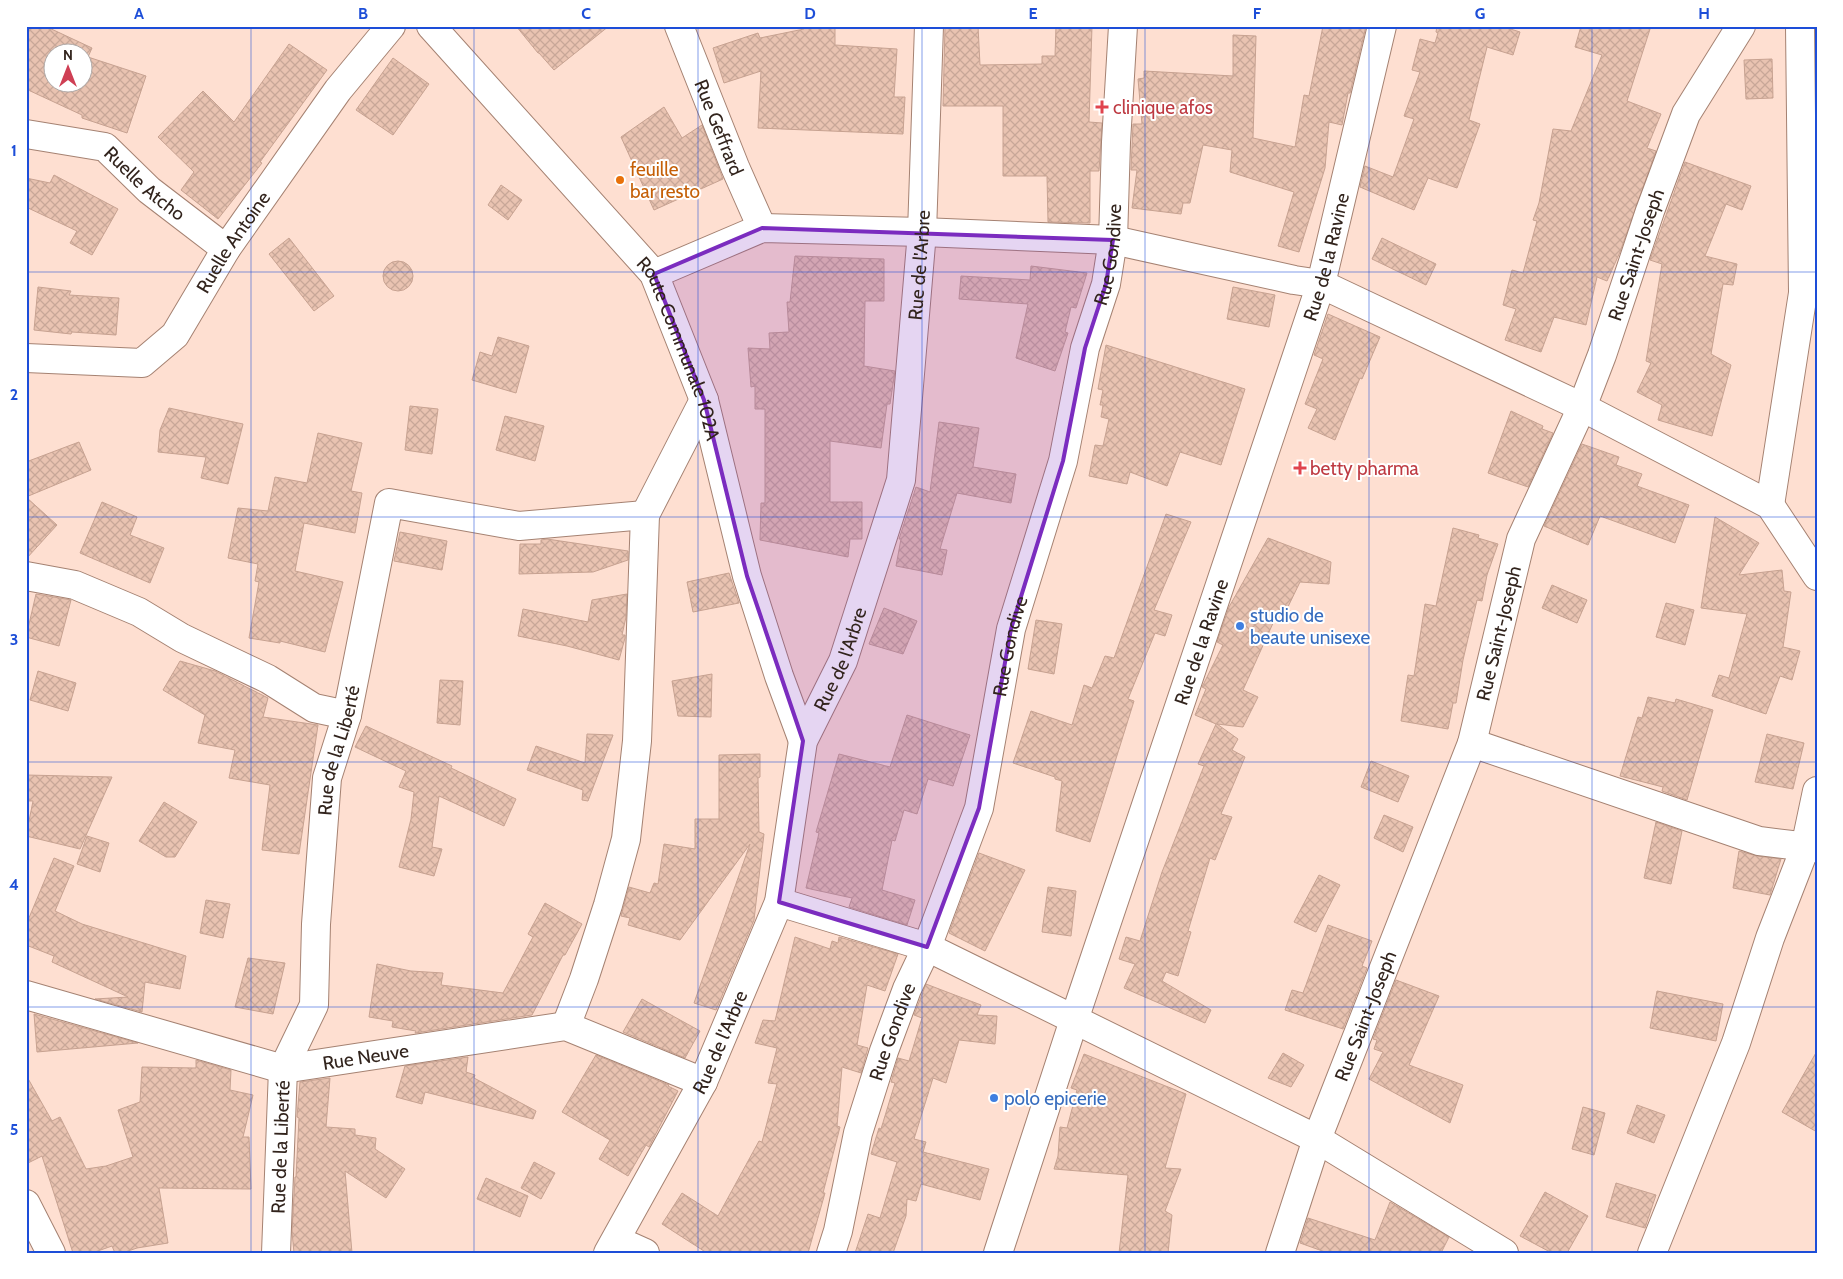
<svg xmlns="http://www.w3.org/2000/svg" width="1843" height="1279" font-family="Cabin,sans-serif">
	<defs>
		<pattern id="building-cross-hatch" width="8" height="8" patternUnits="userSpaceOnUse" patternTransform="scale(1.25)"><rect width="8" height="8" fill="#e9c3b1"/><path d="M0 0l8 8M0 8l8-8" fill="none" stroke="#c8a798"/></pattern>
	</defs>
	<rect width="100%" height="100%" fill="#fedfd1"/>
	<g fill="url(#building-cross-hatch)" stroke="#c7a291" fill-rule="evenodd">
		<path d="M 26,26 L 45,26 L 92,48 L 88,57 L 146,76 L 127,133 L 82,118 L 82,115 L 26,89 ZM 52,52 L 82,52 L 82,82 L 52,82 Z"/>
		<path d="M 516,26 L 609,26 L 554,70 L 539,53 L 538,53 Z"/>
		<path d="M 804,26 L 835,26 L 835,45 L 897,49 L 894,97 L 905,97 L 903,134 L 758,128 L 761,71 L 724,83 L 713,48 L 758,33 L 760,38 L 804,29 Z"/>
		<path d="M 945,26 L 978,26 L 980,65 L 1042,64 L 1042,56 L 1055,56 L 1056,26 L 1092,26 L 1089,122 L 1102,123 L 1099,171 L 1090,171 L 1090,223 L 1048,222 L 1047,176 L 1003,176 L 1003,106 L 943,106 Z"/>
		<path d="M 1323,26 L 1366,26 L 1350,93 L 1348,93 L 1342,125 L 1329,122 L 1325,168 L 1299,252 L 1278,246 L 1294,192 L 1230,172 L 1232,150 L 1203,145 L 1190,203 L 1183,203 L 1181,214 L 1132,208 L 1137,170 L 1131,170 L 1133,124 L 1142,124 L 1138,79 L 1144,78 L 1144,71 L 1233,76 L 1233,35 L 1256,36 L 1253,138 L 1295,147 L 1304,95 L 1309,96 Z"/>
		<path d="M 1437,26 L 1501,26 L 1520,32 L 1513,55 L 1487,47 L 1469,120 L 1480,124 L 1457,188 L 1428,178 L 1414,210 L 1360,187 L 1365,166 L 1393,177 L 1414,119 L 1404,116 L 1420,72 L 1412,70 L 1420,39 L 1435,43 L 1438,33 L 1436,32 Z"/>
		<path d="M 1581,26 L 1651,26 L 1627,101 L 1661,114 L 1647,148 L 1656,151 L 1620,252 L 1607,281 L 1597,277 L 1586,325 L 1554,317 L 1541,352 L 1505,340 L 1516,309 L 1503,305 L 1512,270 L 1523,273 L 1537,221 L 1533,220 L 1539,203 L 1553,129 L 1571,131 L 1602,55 L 1575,47 Z"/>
		<path d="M 289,44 L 327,70 L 260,162 L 262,163 L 218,219 L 181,190 L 194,172 L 158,137 L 203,91 L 234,122 Z"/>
		<path d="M 393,58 L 429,84 L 393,135 L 356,110 Z"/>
		<path d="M 1772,59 L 1773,98 L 1746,99 L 1744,60 Z"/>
		<path d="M 664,107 L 682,138 L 702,125 L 723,179 L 654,210 L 621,137 Z"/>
		<path d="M 1685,162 L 1751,186 L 1742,210 L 1726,204 L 1705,256 L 1737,264 L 1733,285 L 1723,284 L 1711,354 L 1731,365 L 1712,436 L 1658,420 L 1662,405 L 1637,392 L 1651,363 L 1646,361 L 1662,264 L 1650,260 Z"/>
		<path d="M 54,175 L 118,209 L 92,255 L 70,243 L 77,231 L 26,207 L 26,178 L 50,183 Z"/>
		<path d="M 501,185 L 522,200 L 508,220 L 488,205 Z"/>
		<path d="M 289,238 L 334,296 L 314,311 L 269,254 Z"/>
		<path d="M 1382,238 L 1436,264 L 1426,285 L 1372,259 Z"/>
		<path d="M 795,256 L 884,259 L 884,301 L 865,301 L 864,366 L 895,371 L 890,404 L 887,404 L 881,448 L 830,441 L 830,502 L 862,502 L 862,539 L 850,539 L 848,557 L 760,540 L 761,503 L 765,503 L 765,409 L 755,409 L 755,386 L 751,387 L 748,348 L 770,349 L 769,333 L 789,332 L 787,302 L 790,302 Z"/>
		<circle cx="398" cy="276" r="15"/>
		<path d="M 1031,266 L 1087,273 L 1076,308 L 1071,307 L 1065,332 L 1068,333 L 1055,371 L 1016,358 L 1028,304 L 959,299 L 961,276 L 1030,280 Z"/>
		<path d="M 38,287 L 71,291 L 69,295 L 119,298 L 116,335 L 72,332 L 71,334 L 34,330 Z"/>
		<path d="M 1233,287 L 1275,295 L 1269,327 L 1227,319 Z"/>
		<path d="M 1328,314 L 1380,337 L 1362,379 L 1360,378 L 1335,440 L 1308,428 L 1317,409 L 1305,404 L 1323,359 L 1314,355 Z"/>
		<path d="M 498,337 L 529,346 L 516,393 L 472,380 L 480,352 L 492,356 Z"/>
		<path d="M 1106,345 L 1245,389 L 1221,465 L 1180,452 L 1167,486 L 1130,472 L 1127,484 L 1089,476 L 1095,445 L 1103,446 L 1109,419 L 1101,417 L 1103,405 L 1100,405 L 1103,390 L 1098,389 Z"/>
		<path d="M 410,406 L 438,409 L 432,454 L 405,450 Z"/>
		<path d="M 169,408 L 243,424 L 228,484 L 201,478 L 206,457 L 158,452 L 160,430 Z"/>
		<path d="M 1511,411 L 1543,426 L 1542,429 L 1553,433 L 1528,487 L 1488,473 Z"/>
		<path d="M 505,416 L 544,426 L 535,461 L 496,450 Z"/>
		<path d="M 939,422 L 979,428 L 973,467 L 1016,474 L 1011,503 L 957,493 L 940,549 L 947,550 L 942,575 L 896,566 L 901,539 L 899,539 L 916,487 L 930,492 Z"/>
		<path d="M 318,433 L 362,443 L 351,491 L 362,493 L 355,533 L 304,523 L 295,571 L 343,582 L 325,652 L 280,641 L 280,643 L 249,638 L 259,582 L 255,581 L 258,564 L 228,558 L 238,508 L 268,511 L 275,477 L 307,483 Z"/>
		<path d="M 79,442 L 91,470 L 26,497 L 26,462 Z"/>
		<path d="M 1582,444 L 1619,457 L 1616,465 L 1642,474 L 1637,486 L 1689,505 L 1675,543 L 1600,516 L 1588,545 L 1544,526 Z"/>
		<path d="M 26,497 L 57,525 L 26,559 Z"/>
		<path d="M 102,502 L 137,517 L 130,535 L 164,548 L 150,583 L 80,553 Z"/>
		<path d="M 1166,514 L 1191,522 L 1154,610 L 1172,615 L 1165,636 L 1155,633 L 1128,699 L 1134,701 L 1090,842 L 1056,831 L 1062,781 L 1055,779 L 1055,777 L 1013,763 L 1031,711 L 1072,725 L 1084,685 L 1092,688 L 1105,656 L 1114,658 Z"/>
		<path d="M 1715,517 L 1759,543 L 1739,575 L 1782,570 L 1784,591 L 1791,592 L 1783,647 L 1800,651 L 1792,680 L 1780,676 L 1766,714 L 1712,696 L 1719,675 L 1729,678 L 1747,614 L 1701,608 Z"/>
		<path d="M 1453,528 L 1479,535 L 1478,538 L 1498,544 L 1487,575 L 1482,601 L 1477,600 L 1463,660 L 1456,703 L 1453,703 L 1448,729 L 1401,721 L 1408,675 L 1414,676 L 1425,604 L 1436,606 Z"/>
		<path d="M 400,532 L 447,541 L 442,570 L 394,561 Z"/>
		<path d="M 1268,538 L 1331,562 L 1329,584 L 1300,582 L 1284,615 L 1278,612 L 1243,690 L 1258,697 L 1243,727 L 1217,724 L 1238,739 L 1232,750 L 1245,757 L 1221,814 L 1232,817 L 1215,860 L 1210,858 L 1188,931 L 1191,932 L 1178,976 L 1166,972 L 1162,981 L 1211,1010 L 1205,1023 L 1124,988 L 1135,964 L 1119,959 L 1126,937 L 1140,941 L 1162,872 L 1204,766 L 1198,764 L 1216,724 L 1195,715 L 1206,689 L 1202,687 L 1223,645 L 1217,642 L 1229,607 Z"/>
		<path d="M 547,539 L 628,551 L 628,560 L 593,572 L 519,574 L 520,544 L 541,544 L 541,540 Z"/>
		<path d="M 729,573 L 739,603 L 693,612 L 687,582 Z"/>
		<path d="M 1552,585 L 1587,600 L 1577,623 L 1542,608 Z"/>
		<path d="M 36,594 L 71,600 L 59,646 L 26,637 Z"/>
		<path d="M 627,594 L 626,617 L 622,635 L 625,635 L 625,638 L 619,660 L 567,646 L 518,636 L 523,609 L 588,622 L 592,600 Z"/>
		<path d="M 1666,603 L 1694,610 L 1685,645 L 1656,637 Z"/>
		<path d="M 884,608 L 917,621 L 903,654 L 869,644 Z"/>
		<path d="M 1036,620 L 1062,624 L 1054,674 L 1028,669 Z"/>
		<path d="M 180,661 L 215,671 L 268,698 L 263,717 L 318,725 L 299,854 L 262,850 L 270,785 L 229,778 L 235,750 L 198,743 L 205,715 L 163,690 Z"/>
		<path d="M 38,671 L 76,683 L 68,711 L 30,700 Z"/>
		<path d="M 712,674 L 711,717 L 678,716 L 672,681 Z"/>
		<path d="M 440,680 L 463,681 L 460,725 L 437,723 Z"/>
		<path d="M 1648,697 L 1675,703 L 1676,699 L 1713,710 L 1687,800 L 1662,791 L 1663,787 L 1620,776 L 1638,717 L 1642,718 Z"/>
		<path d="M 907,715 L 970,735 L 953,786 L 928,779 L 917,814 L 904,810 L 895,841 L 892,840 L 882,890 L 915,900 L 907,925 L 849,907 L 852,898 L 806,888 L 819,833 L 816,832 L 839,754 L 890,767 Z"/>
		<path d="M 366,726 L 452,766 L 451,768 L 516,799 L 504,826 L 439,796 L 432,847 L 442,849 L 434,876 L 399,867 L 411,819 L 414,792 L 399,787 L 406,771 L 355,747 Z"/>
		<path d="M 587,734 L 613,735 L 588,801 L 582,800 L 583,790 L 527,770 L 536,746 L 585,763 Z"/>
		<path d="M 1767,734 L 1804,743 L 1793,789 L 1755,782 Z"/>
		<path d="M 760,754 L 760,777 L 758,778 L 759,832 L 764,834 L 754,920 L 716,1010 L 694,1003 L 750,844 L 680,940 L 628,925 L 630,918 L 621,916 L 629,887 L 650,893 L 654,883 L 658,884 L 664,844 L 695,849 L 695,819 L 719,819 L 719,755 Z"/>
		<path d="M 1371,761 L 1409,776 L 1398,802 L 1361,787 Z"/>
		<path d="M 26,775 L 112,777 L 80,849 L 26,836 L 33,801 L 26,801 Z"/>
		<path d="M 164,802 L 197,822 L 175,857 L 166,857 L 139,841 Z"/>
		<path d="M 1384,815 L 1413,827 L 1403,852 L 1374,838 Z"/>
		<path d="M 1656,822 L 1682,831 L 1671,884 L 1644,878 Z"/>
		<path d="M 87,836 L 109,843 L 100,872 L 77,864 Z"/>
		<path d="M 1739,851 L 1757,856 L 1781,859 L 1770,895 L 1733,888 Z"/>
		<path d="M 979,853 L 1025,870 L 985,951 L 949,933 Z"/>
		<path d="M 54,858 L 74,866 L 55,911 L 82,924 L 186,956 L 180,989 L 145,982 L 142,1012 L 95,999 L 128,997 L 52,962 L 54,956 L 26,945 L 26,925 Z"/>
		<path d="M 1319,875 L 1340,885 L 1316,932 L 1294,922 Z"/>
		<path d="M 1048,887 L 1076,891 L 1071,936 L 1042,932 Z"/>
		<path d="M 206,900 L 230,904 L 223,938 L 200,933 Z"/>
		<path d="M 545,903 L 582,924 L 565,955 L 563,955 L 532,1015 L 415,1033 L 416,1031 L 392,1027 L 393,1021 L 369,1017 L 377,964 L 411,971 L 443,973 L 441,985 L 503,993 L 533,937 L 528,934 Z"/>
		<path d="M 1328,925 L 1372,941 L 1362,966 L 1367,968 L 1343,1029 L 1285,1010 L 1292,990 L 1303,993 Z"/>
		<path d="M 795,937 L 830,949 L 832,941 L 838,943 L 839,937 L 898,954 L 885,991 L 867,985 L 857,1045 L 868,1048 L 861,1073 L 842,1067 L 837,1126 L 840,1127 L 823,1193 L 825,1193 L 808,1253 L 707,1253 L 662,1224 L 682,1193 L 718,1216 L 759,1141 L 762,1142 L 777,1084 L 768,1083 L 777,1048 L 755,1043 L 763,1020 L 775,1021 Z"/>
		<path d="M 248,958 L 285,963 L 273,1014 L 235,1007 Z"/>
		<path d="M 1396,980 L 1439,996 L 1409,1065 L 1463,1085 L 1450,1123 L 1369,1079 L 1383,1052 L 1374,1049 L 1377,1040 L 1373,1039 Z"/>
		<path d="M 926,984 L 981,1005 L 977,1015 L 997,1016 L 995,1044 L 959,1040 L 946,1083 L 933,1078 L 914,1139 L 926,1142 L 923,1152 L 989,1169 L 980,1200 L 921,1184 L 916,1201 L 907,1199 L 906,1216 L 893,1253 L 855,1253 L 868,1214 L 880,1218 L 897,1162 L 871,1154 L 879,1128 L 881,1129 L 895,1083 L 891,1082 L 898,1058 L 909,1061 L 922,1018 L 914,1015 Z"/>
		<path d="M 1657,991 L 1723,1004 L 1716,1041 L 1650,1028 Z"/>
		<path d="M 642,999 L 700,1031 L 685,1058 L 623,1032 Z"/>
		<path d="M 34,1014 L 138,1043 L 37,1052 Z"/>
		<path d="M 1817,1051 L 1817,1132 L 1782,1112 Z"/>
		<path d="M 1283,1053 L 1304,1065 L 1291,1087 L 1268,1078 Z"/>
		<path d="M 1084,1054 L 1186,1094 L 1165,1168 L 1181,1169 L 1165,1211 L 1172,1215 L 1168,1253 L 1119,1253 L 1128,1175 L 1054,1169 L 1058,1156 L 1060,1127 L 1067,1128 L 1077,1090 L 1071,1088 Z"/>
		<path d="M 596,1055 L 669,1085 L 668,1086 L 678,1091 L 649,1147 L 646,1145 L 628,1176 L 599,1159 L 610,1140 L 562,1112 Z"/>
		<path d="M 468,1057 L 466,1072 L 475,1075 L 474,1078 L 536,1111 L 533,1119 L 425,1092 L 422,1104 L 396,1097 L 405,1066 Z"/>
		<path d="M 196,1060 L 231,1070 L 230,1090 L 253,1095 L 243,1137 L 249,1137 L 251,1189 L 159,1188 L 168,1243 L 137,1248 L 122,1253 L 115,1253 L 112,1246 L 92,1253 L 73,1253 L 42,1156 L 26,1164 L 26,1075 L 52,1121 L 60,1117 L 86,1169 L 106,1166 L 133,1157 L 118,1110 L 140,1102 L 142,1067 L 196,1068 Z"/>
		<path d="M 330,1078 L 326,1127 L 355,1129 L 355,1135 L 376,1138 L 375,1149 L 405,1169 L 386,1198 L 345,1171 L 352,1253 L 294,1253 L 292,1232 L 295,1177 L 296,1177 L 299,1118 L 297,1117 L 300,1082 Z"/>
		<path d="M 1637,1105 L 1665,1115 L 1654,1143 L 1627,1133 Z"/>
		<path d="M 1583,1107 L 1605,1113 L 1594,1155 L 1572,1149 Z"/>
		<path d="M 534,1162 L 555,1173 L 541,1199 L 521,1188 Z"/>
		<path d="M 486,1178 L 528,1196 L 520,1217 L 477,1199 Z"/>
		<path d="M 1616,1183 L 1656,1195 L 1645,1228 L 1606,1217 Z"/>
		<path d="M 1545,1192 L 1588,1216 L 1567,1253 L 1552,1253 L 1520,1236 Z"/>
		<path d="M 1390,1202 L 1449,1237 L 1441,1253 L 1328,1253 L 1300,1243 L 1308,1218 L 1375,1240 Z"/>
	</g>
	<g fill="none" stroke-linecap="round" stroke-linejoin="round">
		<defs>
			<g id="minor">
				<path id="s1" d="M 431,26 L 654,274 L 704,400 L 747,576 L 779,676 L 803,741"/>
				<path id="s2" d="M 679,26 L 735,167 L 762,228"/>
				<path id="s3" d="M 26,134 L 105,147 L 149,190 L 226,249"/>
				<path d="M 654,274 L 762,228 L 922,232 L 1113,240 L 1294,280 L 1321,284 L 1582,407 L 1770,505 L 1817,576"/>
				<path id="s4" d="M 26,358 L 142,363 L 175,335 L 226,249 L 338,90 L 391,26"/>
				<path d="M 1770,505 L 1803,293 L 1800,26"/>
				<path d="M 26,576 L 75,585 L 139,612 L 182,638 L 268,679 L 314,708 L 347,715"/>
				<path d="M 1472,743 L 1759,841 L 1817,848"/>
				<path d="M 779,902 L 927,947 L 1317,1139 L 1504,1253"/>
				<path id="s5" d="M 26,995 L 283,1069 L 566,1026 L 703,1082"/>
				<path d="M 566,1026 L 584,979 L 608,905 L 626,839 L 637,741 L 645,515 L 704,400"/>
				<path d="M 26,1204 L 51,1253"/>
				<path d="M 616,1240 L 645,1253"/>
				<path id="s6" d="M 276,1253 L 283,1069 L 314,1005 L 316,924 L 327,778 L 347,715 L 389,503 L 519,526 L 645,515"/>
				<path id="s7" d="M 608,1253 L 703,1082 L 779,902 L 803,741 L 843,661 L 901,480 L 922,232 L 929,26"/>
				<path id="s8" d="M 831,1253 L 838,1231 L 858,1133 L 884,1051 L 907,989 L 927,947 L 979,808 L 1011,629 L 1063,461 L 1085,348 L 1106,284 L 1113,240 L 1116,142 L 1123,26"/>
				<path id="s9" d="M 998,1253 L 1074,1020 L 1321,284 L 1382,26"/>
				<path id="s10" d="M 1280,1253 L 1317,1139 L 1472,743 L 1521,539 L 1582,407 L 1602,355 L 1650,211 L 1686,114 L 1741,26"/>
				<path d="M 1652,1253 L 1736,1043 L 1770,938 L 1805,848 L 1817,791"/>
			</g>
		</defs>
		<use href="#minor" stroke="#a58272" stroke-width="30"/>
		<use href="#minor" stroke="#fff" stroke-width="28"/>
	</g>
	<path fill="#7b2cbf" fill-opacity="0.2" stroke="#7b2cbf" stroke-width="4" stroke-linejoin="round" d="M 762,228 L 1113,240 L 1106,284 L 1085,348 L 1063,461 L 1011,629 L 979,808 L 927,947 L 779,902 L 803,741 L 747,576 L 704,400 L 654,274 Z"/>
	<path fill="none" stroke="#1d4ed8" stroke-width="1" stroke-opacity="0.55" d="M 251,26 L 251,1253M 474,26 L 474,1253M 698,26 L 698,1253M 922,26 L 922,1253M 1145,26 L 1145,1253M 1369,26 L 1369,1253M 1592,26 L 1592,1253M 26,272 L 1817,272M 26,517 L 1817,517M 26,762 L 1817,762M 26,1007 L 1817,1007"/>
	<g fill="#e0444e" stroke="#fff" stroke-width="2">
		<path d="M1099.5 99.5h5v5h5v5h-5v5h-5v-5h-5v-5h5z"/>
		<path d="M1297.5 460.5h5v5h5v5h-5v5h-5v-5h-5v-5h5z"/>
	</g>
	<circle fill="#e8710a" stroke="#fff" stroke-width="2" cx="620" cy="180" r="5"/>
	<g fill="#3f7fe0" stroke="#fff" stroke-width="2">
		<circle cx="1240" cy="626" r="5"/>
		<circle cx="994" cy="1098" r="5"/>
	</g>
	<g text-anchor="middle" stroke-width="4" stroke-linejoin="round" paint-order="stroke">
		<g font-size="19" fill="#be3a42" stroke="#fff" text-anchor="start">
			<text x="1113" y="114">clinique afos</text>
			<text x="1310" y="475">betty pharma</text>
		</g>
		<g font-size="19" fill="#32241d" stroke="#fff">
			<text dy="7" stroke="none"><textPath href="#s2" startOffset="109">Rue Geffrard</textPath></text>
			<text dy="7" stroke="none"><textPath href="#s3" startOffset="134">Ruelle Atcho</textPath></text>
			<text dy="7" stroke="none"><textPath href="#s4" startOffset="269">Ruelle Antoine</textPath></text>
			<text dy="7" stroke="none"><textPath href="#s8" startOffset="1040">Rue Gondive</textPath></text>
			<text dy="7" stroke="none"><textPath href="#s10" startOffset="1062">Rue Saint-Joseph</textPath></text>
			<text dy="7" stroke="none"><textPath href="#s9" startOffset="1049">Rue de la Ravine</textPath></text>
			<text dy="7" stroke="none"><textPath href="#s7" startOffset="1049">Rue de l'Arbre</textPath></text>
			<text dy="7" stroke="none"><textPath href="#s1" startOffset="412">Route Communale 102A</textPath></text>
			<text dy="7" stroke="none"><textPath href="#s10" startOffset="658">Rue Saint-Joseph</textPath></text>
			<text dy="7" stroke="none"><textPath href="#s9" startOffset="644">Rue de la Ravine</textPath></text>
			<text dy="7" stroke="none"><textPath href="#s8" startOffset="635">Rue Gondive</textPath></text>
			<text dy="7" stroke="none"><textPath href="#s7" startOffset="644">Rue de l'Arbre</textPath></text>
			<text dy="7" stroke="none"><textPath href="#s6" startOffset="512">Rue de la Liberté</textPath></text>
			<text dy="7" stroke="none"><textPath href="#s10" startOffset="252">Rue Saint-Joseph</textPath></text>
			<text dy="7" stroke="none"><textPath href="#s8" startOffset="230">Rue Gondive</textPath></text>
			<text dy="7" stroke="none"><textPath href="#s7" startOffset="239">Rue de l'Arbre</textPath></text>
			<text dy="7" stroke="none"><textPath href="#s5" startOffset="351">Rue Neuve</textPath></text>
			<text dy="7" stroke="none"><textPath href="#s6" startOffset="106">Rue de la Liberté</textPath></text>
		</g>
		<g font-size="19" fill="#c56008" stroke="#fff" text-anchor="start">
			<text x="630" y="176">feuille<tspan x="630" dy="22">bar resto</tspan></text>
		</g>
		<g font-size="19" fill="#366cbe" stroke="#fff" text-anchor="start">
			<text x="1250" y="622">studio de<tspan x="1250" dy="22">beaute unisexe</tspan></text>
			<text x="1004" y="1105">polo epicerie</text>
		</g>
	</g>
	<rect width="1843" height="1279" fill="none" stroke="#ffffff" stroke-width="55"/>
	<g transform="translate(68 68)"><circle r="24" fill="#ffffff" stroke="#ada7a5"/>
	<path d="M0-4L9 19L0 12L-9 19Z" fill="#cf3f54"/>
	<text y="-8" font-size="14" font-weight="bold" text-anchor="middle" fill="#32241d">N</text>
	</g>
	<rect x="28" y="28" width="1788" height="1224" fill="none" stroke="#1d4ed8" stroke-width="2"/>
	<g font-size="16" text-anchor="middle" font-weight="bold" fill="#1d4ed8">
		<text x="139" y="19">A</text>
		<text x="363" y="19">B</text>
		<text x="586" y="19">C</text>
		<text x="810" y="19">D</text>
		<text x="1033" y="19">E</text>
		<text x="1257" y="19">F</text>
		<text x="1480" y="19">G</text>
		<text x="1704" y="19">H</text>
		<text x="14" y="156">1</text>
		<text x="14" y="400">2</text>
		<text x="14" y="645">3</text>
		<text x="14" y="890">4</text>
		<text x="14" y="1135">5</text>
	</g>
</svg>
